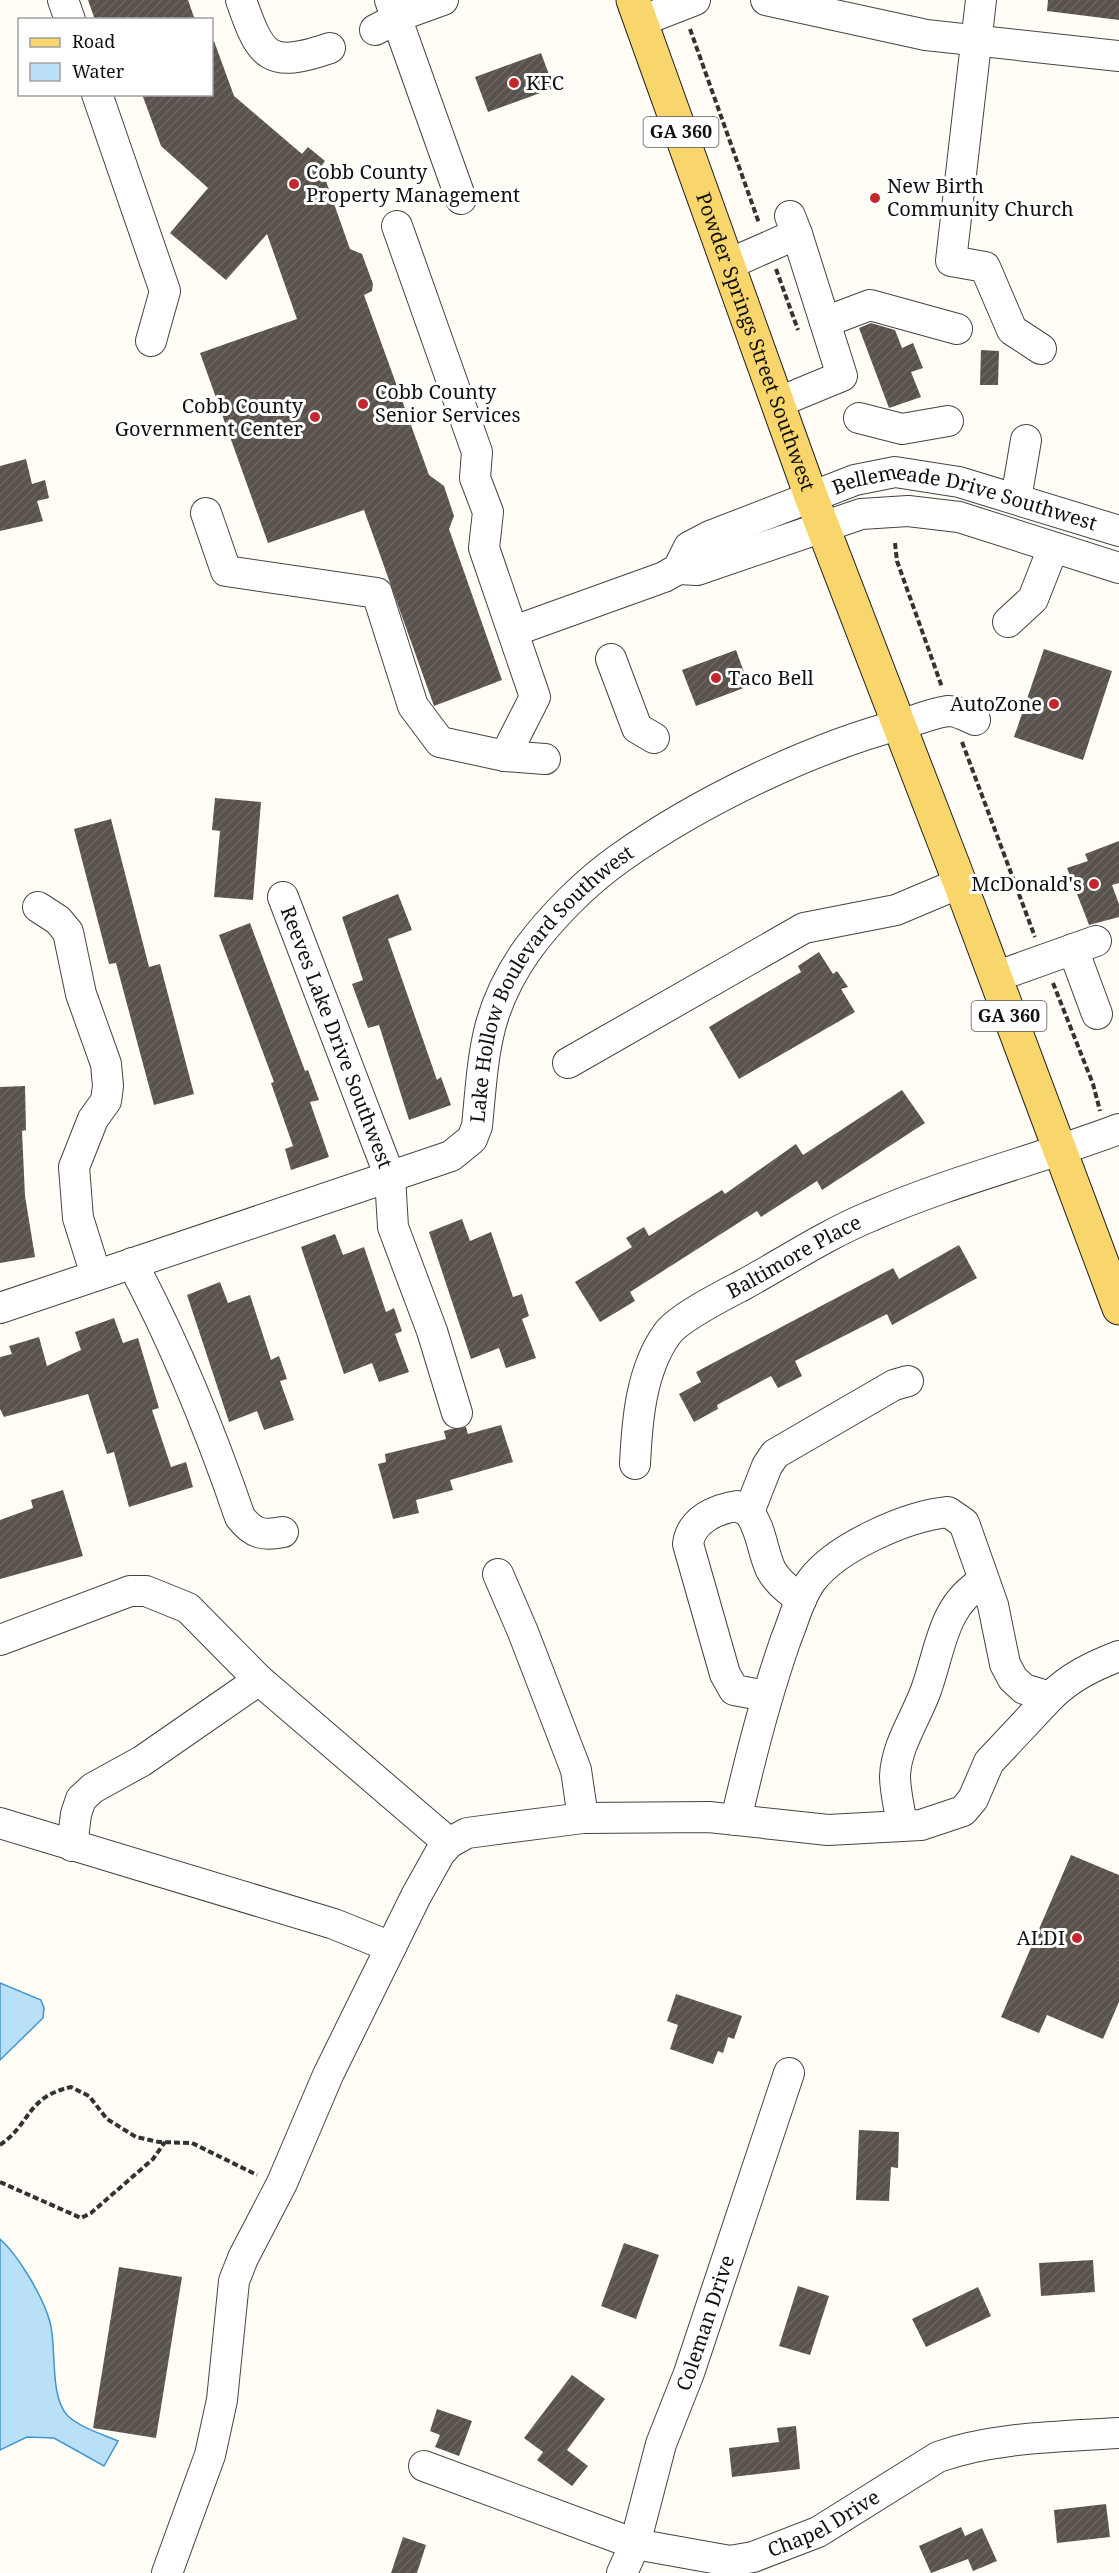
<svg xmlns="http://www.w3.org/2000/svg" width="1119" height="2573" font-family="'Noto Serif',serif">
	<defs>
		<pattern id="building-hatch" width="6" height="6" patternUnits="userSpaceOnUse" patternTransform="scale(1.5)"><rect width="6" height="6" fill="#5a524d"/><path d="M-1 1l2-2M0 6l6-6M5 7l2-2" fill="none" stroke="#6d6662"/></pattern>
	</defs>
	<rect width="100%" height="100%" fill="#fffdf5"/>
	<g fill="#b9e0f7" stroke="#3f96cf" stroke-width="1.5">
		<path d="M 0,1983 L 41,2000 L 44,2008 L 43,2018 L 0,2060 Z"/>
		<path d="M 0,2239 C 19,2256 43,2297 50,2322 C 57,2348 49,2397 68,2416 C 81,2428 102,2434 118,2441 L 104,2466 L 54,2438 L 27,2437 L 0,2450 Z"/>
	</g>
	<g fill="url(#building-hatch)">
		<path d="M 88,0 L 188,0 L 195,20 L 95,20 Z"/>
		<path d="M 1048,0 L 1119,0 L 1119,20 L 1047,11 Z"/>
		<path d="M 212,41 L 214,41 L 234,96 L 302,154 L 308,147 L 325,161 L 321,167 L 350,249 L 362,254 L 373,284 L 372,291 L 364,295 L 429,475 L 444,486 L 454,516 L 449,529 L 502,680 L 434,706 L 364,510 L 268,543 L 200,353 L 297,319 L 267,234 L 226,280 L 170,233 L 208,188 L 161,146 L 142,94 L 212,94 Z"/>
		<path d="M 541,53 L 554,88 L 488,112 L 475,77 Z"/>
		<path d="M 871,323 L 895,330 L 902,348 L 913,343 L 923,368 L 911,372 L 921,397 L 889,408 L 859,328 Z"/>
		<path d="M 981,350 L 999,351 L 998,385 L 980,385 Z"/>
		<path d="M 26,459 L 32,484 L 45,480 L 49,498 L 37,501 L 43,521 L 0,531 L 0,466 Z"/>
		<path d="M 1044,649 L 1112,671 L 1083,760 L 1014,737 Z"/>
		<path d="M 736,650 L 749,686 L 696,706 L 682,670 Z"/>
		<path d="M 215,798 L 261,802 L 253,900 L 214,897 L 220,831 L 212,830 Z"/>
		<path d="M 111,819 L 149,967 L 160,964 L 194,1094 L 154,1105 L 116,963 L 109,964 L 74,829 Z"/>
		<path d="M 1119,841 L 1119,883 L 1112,885 L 1119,904 L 1119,917 L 1089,925 L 1067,868 L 1088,861 L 1085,854 Z"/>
		<path d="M 398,894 L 412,930 L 388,939 L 437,1080 L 441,1077 L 451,1105 L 409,1120 L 379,1025 L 368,1028 L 352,984 L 363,980 L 342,917 Z"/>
		<path d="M 250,923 L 305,1071 L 308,1070 L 319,1100 L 310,1102 L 329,1157 L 291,1170 L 285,1149 L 293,1146 L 271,1083 L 274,1082 L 219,935 Z"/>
		<path d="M 819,952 L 833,974 L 837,971 L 848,987 L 841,989 L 855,1012 L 739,1079 L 709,1027 L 801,972 L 798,966 Z"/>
		<path d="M 25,1086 L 26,1130 L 22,1131 L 25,1196 L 35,1257 L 0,1263 L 0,1087 Z"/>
		<path d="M 902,1090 L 925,1123 L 822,1190 L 817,1181 L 761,1217 L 757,1211 L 630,1292 L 635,1301 L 600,1322 L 575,1282 L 632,1247 L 626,1238 L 644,1227 L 649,1236 L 722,1190 L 725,1194 L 796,1144 L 803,1155 Z"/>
		<path d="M 462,1219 L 470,1241 L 491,1232 L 513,1297 L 522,1294 L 529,1316 L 522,1319 L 536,1358 L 506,1368 L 499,1348 L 471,1359 L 429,1232 Z"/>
		<path d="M 335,1234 L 343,1255 L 364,1247 L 386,1312 L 394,1308 L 402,1331 L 395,1334 L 409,1372 L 379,1382 L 372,1363 L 344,1374 L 301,1247 Z"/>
		<path d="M 959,1245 L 977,1278 L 892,1325 L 887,1314 L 795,1361 L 802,1376 L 778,1388 L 771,1376 L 717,1405 L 718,1409 L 694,1422 L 679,1394 L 701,1382 L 696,1372 L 893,1268 L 899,1279 Z"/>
		<path d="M 220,1282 L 228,1303 L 250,1295 L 271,1360 L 279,1356 L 287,1379 L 280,1381 L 294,1420 L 264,1430 L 257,1411 L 229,1422 L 187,1295 Z"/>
		<path d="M 114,1318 L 123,1343 L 138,1338 L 159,1408 L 152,1410 L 171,1467 L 186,1462 L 193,1487 L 129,1507 L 114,1452 L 107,1454 L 88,1394 L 4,1417 L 0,1409 L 0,1357 L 12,1354 L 9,1346 L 39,1337 L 47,1366 L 81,1350 L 75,1332 Z"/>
		<path d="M 501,1425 L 513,1462 L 450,1480 L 453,1490 L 416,1500 L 419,1513 L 393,1519 L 378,1464 L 386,1462 L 385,1454 L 446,1439 L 444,1431 L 451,1429 L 466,1427 L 468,1434 Z"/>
		<path d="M 63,1490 L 83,1556 L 0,1579 L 0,1520 L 33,1508 L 31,1500 Z"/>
		<path d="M 1071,1855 L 1119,1875 L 1119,2002 L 1103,2039 L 1047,2015 L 1039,2033 L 1001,2017 Z"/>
		<path d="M 676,1994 L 742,2016 L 734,2039 L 728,2037 L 723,2053 L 718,2051 L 713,2064 L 670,2049 L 678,2025 L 667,2021 Z"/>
		<path d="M 859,2130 L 899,2132 L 898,2168 L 891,2167 L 889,2201 L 856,2200 Z"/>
		<path d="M 624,2243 L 659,2255 L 636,2319 L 601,2306 Z"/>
		<path d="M 1093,2260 L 1095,2292 L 1041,2296 L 1039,2263 Z"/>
		<path d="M 119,2267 L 182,2277 L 156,2438 L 93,2428 Z"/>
		<path d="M 798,2286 L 829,2296 L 810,2355 L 779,2346 Z"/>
		<path d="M 978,2287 L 991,2316 L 926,2347 L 912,2319 Z"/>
		<path d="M 572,2375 L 605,2399 L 567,2450 L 588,2466 L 572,2486 L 537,2460 L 543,2452 L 524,2438 Z"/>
		<path d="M 437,2409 L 472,2421 L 459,2456 L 435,2447 L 440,2435 L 430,2431 Z"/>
		<path d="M 796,2426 L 800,2469 L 732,2477 L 729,2448 L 779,2442 L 777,2428 Z"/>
		<path d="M 1106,2504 L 1110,2537 L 1057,2543 L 1054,2510 Z"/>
		<path d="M 961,2527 L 965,2536 L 982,2528 L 997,2561 L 973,2571 L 968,2559 L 931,2573 L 919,2546 Z"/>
		<path d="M 403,2537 L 426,2545 L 417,2573 L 391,2573 Z"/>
	</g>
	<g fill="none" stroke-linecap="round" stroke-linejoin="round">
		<defs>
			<g id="minor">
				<path d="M 63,0 L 70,20"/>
				<path d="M 241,0 C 261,58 269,69 330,48"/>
				<path d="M 390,0 L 461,199"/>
				<path d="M 766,0 L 926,35 L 1119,56"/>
				<path d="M 981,0 L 951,261 L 985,267 L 1012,330 L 1041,349"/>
				<path d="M 641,21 L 695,0"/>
				<path d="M 375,30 L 407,13 L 443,0"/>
				<path d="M 97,94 L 165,291 L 151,341"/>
				<path d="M 729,264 L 797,234 L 790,216"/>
				<path d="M 825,322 L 870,305 L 957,329"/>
				<path d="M 779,402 L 842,376 L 797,234"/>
				<path d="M 859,418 L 902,429 L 948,421"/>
				<path d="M 1016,499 L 1026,440"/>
				<path d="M 206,513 L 226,571 L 377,593 L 413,706 L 440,742 L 505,756 L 535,697 L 484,548 L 488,512 L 475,478 L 477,452 L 397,226"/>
				<path d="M 678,569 L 697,570 L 861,514 L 908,511 L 959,517 L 1119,568"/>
				<path d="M 1008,622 L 1033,599 L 1053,548"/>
				<path id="s1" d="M 514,631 L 664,577 L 678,569 L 689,547 L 710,536 L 855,480 L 895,472 L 959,482 L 1119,531"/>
				<path d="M 611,659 L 637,728 L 654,738"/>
				<path d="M 505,756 L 545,759"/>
				<path id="s2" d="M 283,897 L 390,1177 L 393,1227 L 432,1331 L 457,1413"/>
				<path d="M 38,907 L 58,920 L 68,932 L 81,994 L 106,1064 L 108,1086 L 106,1101 L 93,1119 L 74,1167 L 78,1218 L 96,1275"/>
				<path d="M 1073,949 L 1097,1014"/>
				<path d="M 995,977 L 1096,941"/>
				<path d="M 568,1063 L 804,928 L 896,910 L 960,883"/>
				<path d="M 132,1263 C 176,1345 210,1430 240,1517 C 253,1534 263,1536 283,1532"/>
				<path id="s3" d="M 0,1308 L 451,1156 L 472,1139 L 477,1126 C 484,1055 484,1011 527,950 C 552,916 586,882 620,858 C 699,802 812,747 906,723 C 919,719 936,712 949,711 C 957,711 968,717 975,720"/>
				<path id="s4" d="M 635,1464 C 637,1421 641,1370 667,1334 C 678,1318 724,1295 743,1285 C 785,1262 827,1234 871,1216 C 951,1181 1037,1160 1119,1129"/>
				<path d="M 749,1512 L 737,1506 C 716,1509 691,1520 688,1544 L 725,1674 L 734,1690 L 766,1696"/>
				<path d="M 498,1574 L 523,1632 L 576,1770 L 583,1818"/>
				<path d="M 801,1600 C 790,1591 778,1583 771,1570 C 762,1551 762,1530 749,1512 L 767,1466 L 775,1454 L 894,1385 L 908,1381"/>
				<path d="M 0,1640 L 130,1591 L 146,1591 L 188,1608 L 259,1680 L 449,1843"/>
				<path d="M 736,1820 C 750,1758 765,1699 786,1639 C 794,1620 799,1597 812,1580 C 837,1547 907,1516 948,1512 L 964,1523 L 993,1605 L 1005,1664 L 1013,1679 L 1024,1689 L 1050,1697 C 1070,1677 1093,1666 1119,1656"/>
				<path d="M 0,1823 L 334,1924 L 391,1947"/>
				<path d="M 902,1826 C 900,1810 895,1792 895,1776 C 896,1746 916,1718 926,1690 C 941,1649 942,1605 984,1581"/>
				<path d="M 72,1846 L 76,1814 L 81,1799 L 93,1788 L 142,1761 L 259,1680"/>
				<path id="s5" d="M 424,2466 L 635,2544 L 730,2561 L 753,2557 L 818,2532 L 938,2457 C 994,2437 1059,2437 1119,2433"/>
				<path d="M 167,2573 L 210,2455 L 222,2400 L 234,2281 L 243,2258 L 282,2183 L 328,2075 L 416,1896 L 440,1853 L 449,1843 L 467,1833 L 583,1818 L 709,1817 L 828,1830 L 921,1825 L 963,1811 L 973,1799 L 989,1762 L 1050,1697"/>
				<path id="s6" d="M 622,2573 L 635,2544 L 661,2444 L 689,2373 L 789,2073"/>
			</g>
			<g id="major">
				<path id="s7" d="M 633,0 L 812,499 L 960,883 L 1119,1308"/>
			</g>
		</defs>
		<use href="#minor" stroke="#444" stroke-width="32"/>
		<use href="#major" stroke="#222" stroke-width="35"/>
		<g stroke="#333" stroke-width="4" stroke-dasharray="6 3" stroke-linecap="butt">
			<path d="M 690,29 L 759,223"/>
			<path d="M 776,269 L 798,330"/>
			<path d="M 895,543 L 897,561 L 942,687"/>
			<path d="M 962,742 L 1035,937"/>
			<path d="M 1053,983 L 1093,1084 L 1100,1111"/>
			<path d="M 0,2145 C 31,2124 26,2097 71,2087 L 89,2096 L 107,2119 L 136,2137 L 159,2142 L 192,2143 L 257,2175"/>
			<path d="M 0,2182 L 81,2218 L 91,2213 L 153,2159 L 165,2142"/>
		</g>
		<use href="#minor" stroke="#fff" stroke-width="30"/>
		<use href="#major" stroke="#f9d66b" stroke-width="33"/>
	</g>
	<g fill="#c4262e" stroke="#fff" stroke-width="2">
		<circle cx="514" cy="83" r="6"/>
		<circle cx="294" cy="184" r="6"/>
		<circle cx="875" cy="198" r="6"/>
		<circle cx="363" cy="404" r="6"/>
		<circle cx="315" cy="417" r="6"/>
		<circle cx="716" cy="678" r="6"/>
		<circle cx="1054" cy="704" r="6"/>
		<circle cx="1094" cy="884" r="6"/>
		<circle cx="1077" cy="1938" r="6"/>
	</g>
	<g text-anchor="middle" stroke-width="6" stroke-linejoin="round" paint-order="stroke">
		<g fill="#fff" stroke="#585858" stroke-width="1.5">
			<rect x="643.5" y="117" width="75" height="30" rx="4.5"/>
			<rect x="971.5" y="1001" width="75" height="30" rx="4.5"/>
		</g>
		<g font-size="18" font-weight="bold" fill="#111">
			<text x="681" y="138">GA 360</text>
			<text x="1009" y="1022">GA 360</text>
		</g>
		<g font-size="20" fill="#111" stroke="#fff" text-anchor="start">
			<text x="526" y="90">KFC</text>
			<text x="306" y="179">Cobb County<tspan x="306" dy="23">Property Management</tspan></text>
			<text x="887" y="193">New Birth<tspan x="887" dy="23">Community Church</tspan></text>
			<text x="375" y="399">Cobb County<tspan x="375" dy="23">Senior Services</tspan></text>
			<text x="303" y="413" text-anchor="end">Cobb County<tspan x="303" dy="23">Government Center</tspan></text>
			<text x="728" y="685">Taco Bell</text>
			<text x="1042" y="711" text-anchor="end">AutoZone</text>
			<text x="1082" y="891" text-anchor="end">McDonald's</text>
			<text x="1065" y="1945" text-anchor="end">ALDI</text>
		</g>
		<g font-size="20" fill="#111" stroke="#fff">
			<text dy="7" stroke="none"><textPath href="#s7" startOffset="363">Powder Springs Street Southwest</textPath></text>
			<text dy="7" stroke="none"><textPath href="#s1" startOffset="492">Bellemeade Drive Southwest</textPath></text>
			<text dy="7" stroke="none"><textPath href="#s3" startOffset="684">Lake Hollow Boulevard Southwest</textPath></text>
			<text dy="7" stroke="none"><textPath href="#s2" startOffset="150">Reeves Lake Drive Southwest</textPath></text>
			<text dy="7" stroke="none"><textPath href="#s4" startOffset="285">Baltimore Place</textPath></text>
			<text dy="7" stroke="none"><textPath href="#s6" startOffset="264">Coleman Drive</textPath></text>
			<text dy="7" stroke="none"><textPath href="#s5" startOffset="423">Chapel Drive</textPath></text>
		</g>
	</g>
	<rect x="18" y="18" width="195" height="78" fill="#ffffff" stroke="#a0a0a0" stroke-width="1.5"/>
	<rect x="30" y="38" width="30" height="9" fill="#f9d66b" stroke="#a0a0a0" stroke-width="1.5"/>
	<text x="72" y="48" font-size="18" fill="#111111">Road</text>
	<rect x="30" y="63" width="30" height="18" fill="#b9e0f7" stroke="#a0a0a0" stroke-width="1.5"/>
	<text x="72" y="78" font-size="18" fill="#111111">Water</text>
</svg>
